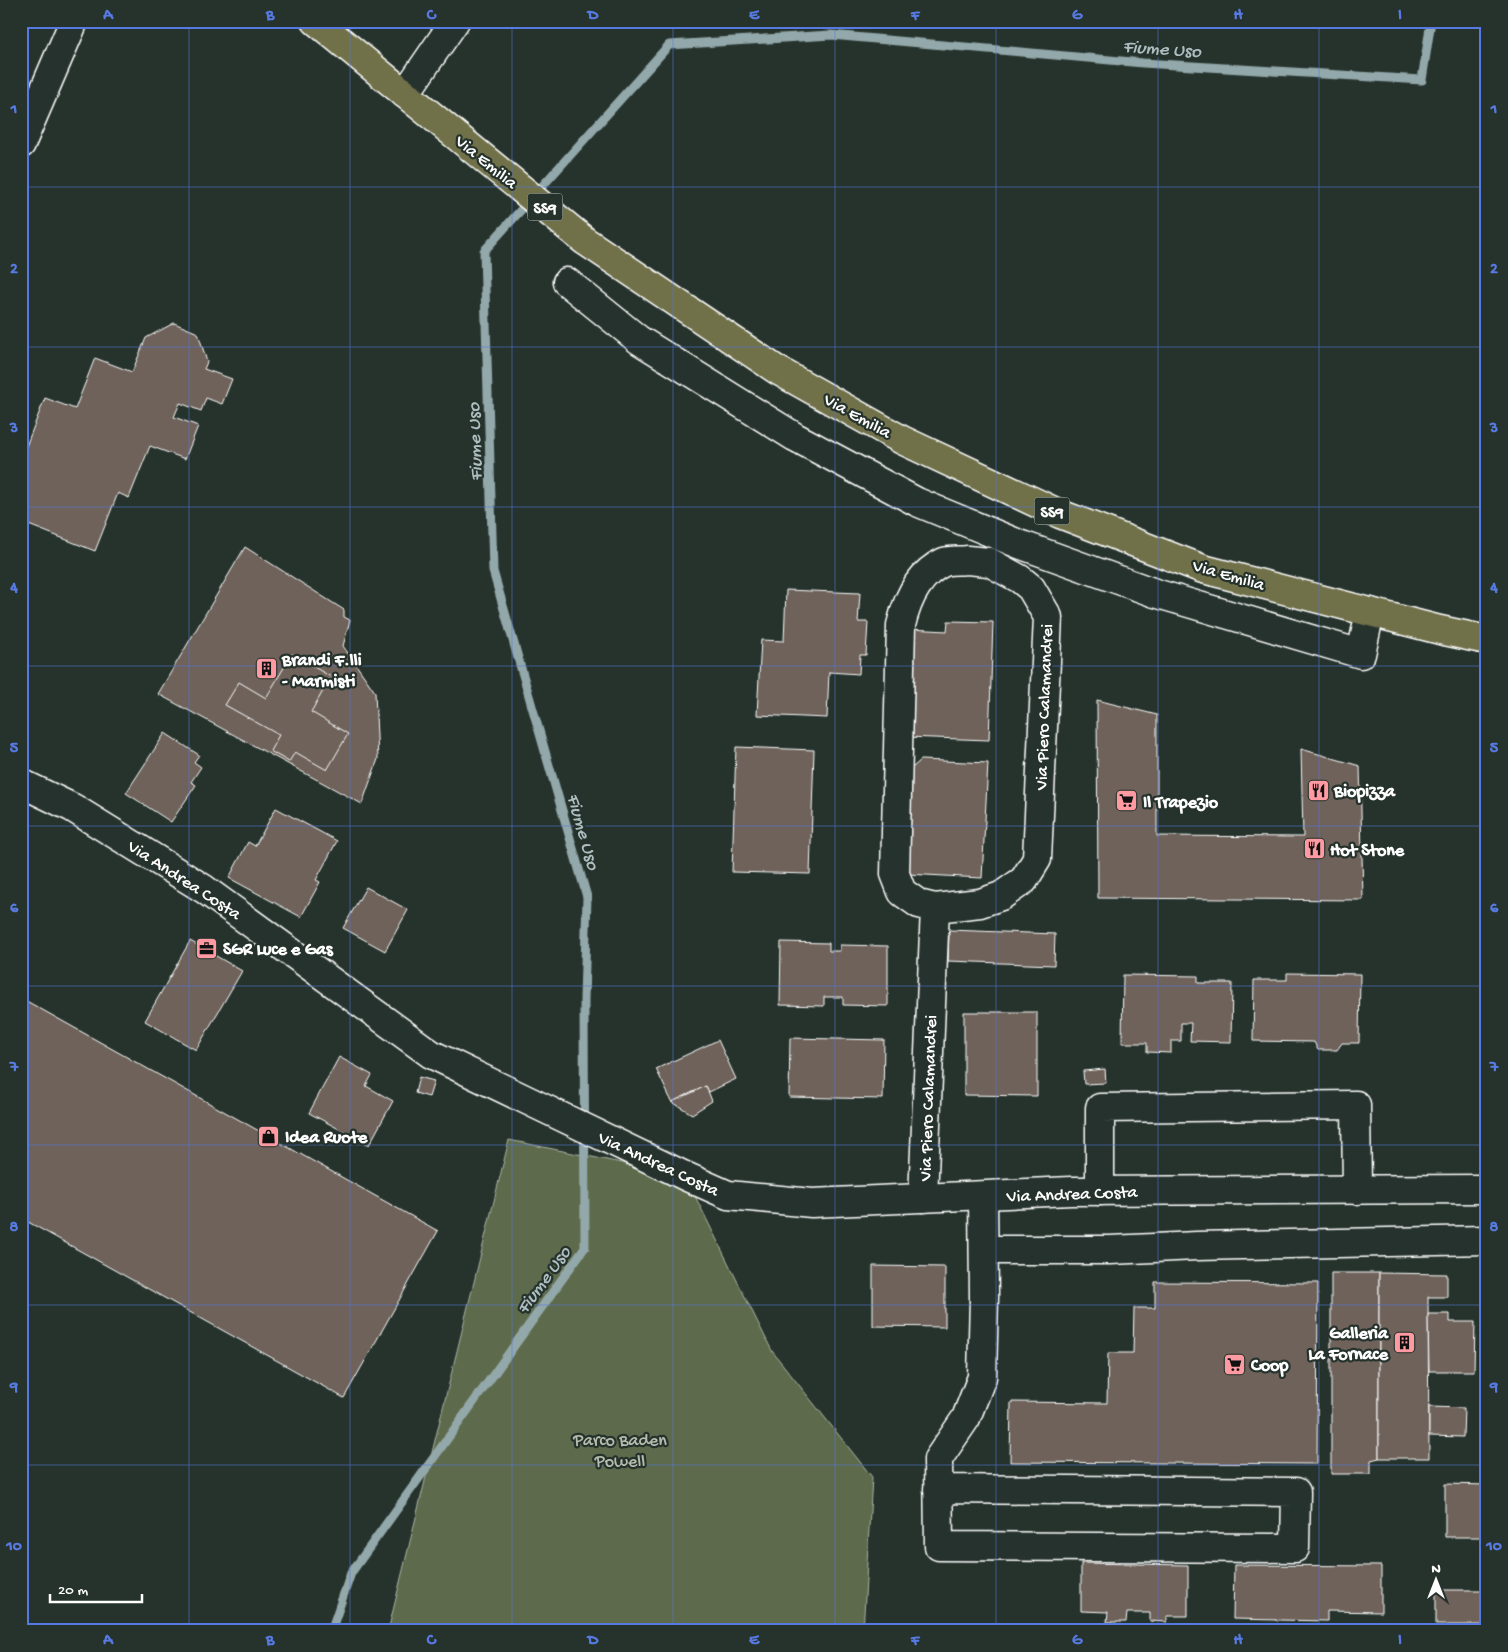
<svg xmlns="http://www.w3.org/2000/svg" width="1508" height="1652" font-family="'Gochi Hand',sans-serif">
	<rect width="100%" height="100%" fill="#26332d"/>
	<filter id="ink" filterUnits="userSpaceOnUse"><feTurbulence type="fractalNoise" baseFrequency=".02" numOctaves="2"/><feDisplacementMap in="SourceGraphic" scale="10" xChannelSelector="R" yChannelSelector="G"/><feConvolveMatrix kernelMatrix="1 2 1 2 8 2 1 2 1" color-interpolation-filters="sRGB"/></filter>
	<g filter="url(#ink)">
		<path fill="#5d6a4c" stroke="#aeb4a6" d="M 509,1140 L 685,1176 L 772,1351 L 872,1477 L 863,1631 L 388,1631 Z"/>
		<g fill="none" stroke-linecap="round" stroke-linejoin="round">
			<path stroke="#93a8aa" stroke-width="9" d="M 331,1631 L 351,1573 L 585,1247 L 584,999 L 587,897 L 493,571 L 484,251 L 669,45 L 831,35 L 1143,63 L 1422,80 L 1431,21"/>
		</g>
		<g fill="#6e625a" stroke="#fff">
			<path d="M 174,323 L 198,333 L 207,362 L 204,369 L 232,379 L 222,404 L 206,398 L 201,411 L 180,403 L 174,417 L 198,426 L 185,459 L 150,446 L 129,498 L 118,493 L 95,551 L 21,522 L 21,459 L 45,398 L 75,409 L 95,358 L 132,372 L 146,338 Z"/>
			<path d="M 245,547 L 344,610 L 344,617 L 350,620 L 343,646 L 375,692 L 378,759 L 362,804 L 158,694 Z"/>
			<path d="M 786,590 L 860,593 L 858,622 L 868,622 L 866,655 L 860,655 L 859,674 L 829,672 L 827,718 L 757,715 L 761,640 L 784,641 Z"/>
			<path d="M 948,621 L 993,622 L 989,740 L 906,737 L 910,629 L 947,631 Z"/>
			<path d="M 292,654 L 331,677 L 311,712 L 348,734 L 327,770 L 295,752 L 289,762 L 270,751 L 279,735 L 225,705 L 239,682 L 266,698 Z"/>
			<path d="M 1097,700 L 1157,715 L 1157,836 L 1303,837 L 1301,749 L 1360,766 L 1363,900 L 1098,898 Z"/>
			<path d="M 165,733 L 199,755 L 194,762 L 201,767 L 191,782 L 196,785 L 171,822 L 126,793 Z"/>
			<path d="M 736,747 L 814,750 L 810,874 L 732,872 Z"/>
			<path d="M 921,760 L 988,763 L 982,878 L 907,874 L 912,768 Z"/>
			<path d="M 276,808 L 337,841 L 316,880 L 320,882 L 301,917 L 229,878 L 248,842 L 255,846 Z"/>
			<path d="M 366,887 L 408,910 L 385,951 L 343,928 Z"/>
			<path d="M 949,930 L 1055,934 L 1054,965 L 948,961 Z"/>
			<path d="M 190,941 L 242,971 L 196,1050 L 145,1021 Z"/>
			<path d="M 781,942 L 829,943 L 829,951 L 840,951 L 840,945 L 888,946 L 888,1006 L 843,1005 L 843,997 L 824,997 L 824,1006 L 780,1005 Z"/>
			<path d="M 1287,973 L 1360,974 L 1359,1043 L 1342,1043 L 1337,1050 L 1318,1050 L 1314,1042 L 1253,1041 L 1254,980 L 1287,980 Z"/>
			<path d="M 1123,975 L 1198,976 L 1198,983 L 1232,983 L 1231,1042 L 1190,1041 L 1191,1023 L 1181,1023 L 1181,1041 L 1171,1041 L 1171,1053 L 1147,1052 L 1147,1043 L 1122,1043 Z"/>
			<path d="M 21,998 L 438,1231 L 344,1398 L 21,1218 Z"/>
			<path d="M 964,1012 L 1037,1012 L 1037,1096 L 964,1095 Z"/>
			<path d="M 790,1038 L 884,1040 L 883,1099 L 789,1097 Z"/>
			<path d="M 718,1040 L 736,1079 L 709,1092 L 706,1086 L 672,1102 L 656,1069 Z"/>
			<path d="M 339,1057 L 372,1075 L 366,1086 L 393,1101 L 369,1145 L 309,1113 Z"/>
			<path d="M 1105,1069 L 1106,1083 L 1084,1084 L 1083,1071 Z"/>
			<path d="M 419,1077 L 434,1081 L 429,1097 L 415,1093 Z"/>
			<path d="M 706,1086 L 712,1101 L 692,1114 L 672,1102 Z"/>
			<path d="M 873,1266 L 945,1267 L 945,1327 L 873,1326 Z"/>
			<path d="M 1331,1273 L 1379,1273 L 1379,1458 L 1371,1460 L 1371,1474 L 1331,1474 Z"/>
			<path d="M 1379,1273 L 1447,1274 L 1447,1297 L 1428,1297 L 1429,1458 L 1379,1458 Z"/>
			<path d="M 1155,1282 L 1318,1283 L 1317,1464 L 1010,1462 L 1011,1402 L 1107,1403 L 1108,1353 L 1133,1353 L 1134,1308 L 1155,1308 Z"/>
			<path d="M 1428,1314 L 1450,1314 L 1450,1322 L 1475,1322 L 1474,1371 L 1429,1371 Z"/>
			<path d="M 1429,1407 L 1464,1408 L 1463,1437 L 1429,1436 Z"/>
			<path d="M 1445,1484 L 1487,1485 L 1487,1537 L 1445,1537 Z"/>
			<path d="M 1081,1563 L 1188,1565 L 1188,1616 L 1167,1616 L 1167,1622 L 1150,1621 L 1150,1613 L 1127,1613 L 1126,1622 L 1107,1622 L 1108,1612 L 1081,1611 Z"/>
			<path d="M 1234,1565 L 1381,1566 L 1381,1612 L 1327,1611 L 1327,1621 L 1233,1619 Z"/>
			<rect x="1436" y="1590" width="51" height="35"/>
		</g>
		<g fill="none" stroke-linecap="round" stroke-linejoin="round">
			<defs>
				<g id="minor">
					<path d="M 405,94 L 455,21"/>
					<path d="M 21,144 L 74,21"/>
					<path d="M 567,282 L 639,340 L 705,381 L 795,437 L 917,502 L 1019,544 L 1155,593 L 1361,654 L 1370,612"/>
					<path d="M 967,560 L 989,562 L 1020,579 L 1031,588 L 1048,617 L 1037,859 L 1024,880 L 1001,896 L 980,903 L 935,908 L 919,904 L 902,892 L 895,874 L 901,625 C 907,600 919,573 944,562 C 950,560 961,561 967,560 Z"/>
					<path d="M 21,783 L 73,808 L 204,889 L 431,1054 L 685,1176 L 728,1195 L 812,1203 L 1071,1191 L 1487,1189"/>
					<path d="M 1100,1191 L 1100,1108 L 1356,1105 L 1357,1190"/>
					<path d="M 923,1198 L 935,908"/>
					<path d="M 984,1250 L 1110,1250 L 1197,1246 L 1487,1240"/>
					<path d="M 938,1489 L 1296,1492 L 1295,1548 L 939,1546 L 938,1459 L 966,1418 L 982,1377 L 984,1297 L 983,1196"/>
				</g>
				<path id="major" d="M 316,21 L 585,241 L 777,370 L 902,440 L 1060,514 L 1203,569 L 1440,630 L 1487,640"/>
			</defs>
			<use href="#minor" stroke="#fff" stroke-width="31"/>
			<use href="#major" stroke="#fff" stroke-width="31"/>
			<use href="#minor" stroke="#26332d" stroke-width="28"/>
			<use href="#major" stroke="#70704a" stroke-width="28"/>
		</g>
	</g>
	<path fill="none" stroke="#567ae2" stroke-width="1" stroke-opacity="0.55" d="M 189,21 L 189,1631M 350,21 L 350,1631M 512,21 L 512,1631M 673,21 L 673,1631M 835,21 L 835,1631M 996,21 L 996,1631M 1158,21 L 1158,1631M 1319,21 L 1319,1631M 21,187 L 1487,187M 21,347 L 1487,347M 21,507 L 1487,507M 21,666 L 1487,666M 21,826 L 1487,826M 21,986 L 1487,986M 21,1145 L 1487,1145M 21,1305 L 1487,1305M 21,1465 L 1487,1465"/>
	<defs>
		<symbol id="building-square" viewBox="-11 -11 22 22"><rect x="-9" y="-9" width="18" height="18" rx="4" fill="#ff9aa2" stroke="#26332d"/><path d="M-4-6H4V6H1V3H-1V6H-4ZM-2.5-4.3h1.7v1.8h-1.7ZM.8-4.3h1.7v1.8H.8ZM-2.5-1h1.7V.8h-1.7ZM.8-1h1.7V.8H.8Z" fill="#111"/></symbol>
		<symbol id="restaurant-square" viewBox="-11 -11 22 22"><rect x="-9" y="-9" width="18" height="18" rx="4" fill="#ff9aa2" stroke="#26332d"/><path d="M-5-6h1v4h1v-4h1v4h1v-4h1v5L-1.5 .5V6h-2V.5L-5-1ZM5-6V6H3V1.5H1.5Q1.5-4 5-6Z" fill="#111"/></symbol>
		<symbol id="supermarket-square" viewBox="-11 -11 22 22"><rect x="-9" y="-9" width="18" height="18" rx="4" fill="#ff9aa2" stroke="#26332d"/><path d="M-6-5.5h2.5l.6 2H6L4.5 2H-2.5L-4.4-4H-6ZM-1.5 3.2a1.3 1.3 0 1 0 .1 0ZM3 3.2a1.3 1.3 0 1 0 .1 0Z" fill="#111"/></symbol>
		<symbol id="office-square" viewBox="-11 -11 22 22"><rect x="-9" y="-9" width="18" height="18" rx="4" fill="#ff9aa2" stroke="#26332d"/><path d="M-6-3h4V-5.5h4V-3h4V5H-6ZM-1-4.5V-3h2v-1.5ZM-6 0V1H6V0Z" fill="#111"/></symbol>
		<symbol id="shop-square" viewBox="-11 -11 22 22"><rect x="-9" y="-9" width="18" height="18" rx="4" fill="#ff9aa2" stroke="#26332d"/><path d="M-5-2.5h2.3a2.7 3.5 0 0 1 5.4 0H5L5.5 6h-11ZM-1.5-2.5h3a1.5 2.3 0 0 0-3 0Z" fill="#111"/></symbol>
	</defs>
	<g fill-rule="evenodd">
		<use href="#building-square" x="254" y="656" width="25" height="25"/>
		<use href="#restaurant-square" x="1306" y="778" width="25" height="25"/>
		<use href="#supermarket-square" x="1114" y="788" width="25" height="25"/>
		<use href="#restaurant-square" x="1302" y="836" width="25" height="25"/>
		<use href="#office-square" x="194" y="936" width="25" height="25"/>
		<use href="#shop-square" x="256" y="1124" width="25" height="25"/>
		<use href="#building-square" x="1392" y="1330" width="25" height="25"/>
		<use href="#supermarket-square" x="1222" y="1352" width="25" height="25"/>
	</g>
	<g text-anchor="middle" stroke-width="4.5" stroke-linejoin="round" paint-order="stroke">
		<g fill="#26332d" stroke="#bec2c0" stroke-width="1">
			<rect x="527.5" y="193.5" width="35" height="27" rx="4"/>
			<rect x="1034.5" y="497.5" width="35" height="27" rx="4"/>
		</g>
		<g font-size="16" font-weight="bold" fill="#fff">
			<text x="545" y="213">SS9</text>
			<text x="1052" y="517">SS9</text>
		</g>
		<g font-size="18" fill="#fff" stroke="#26332d">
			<text transform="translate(487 161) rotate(39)" y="6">Via Emilia</text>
			<text transform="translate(858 415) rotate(29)" y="6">Via Emilia</text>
			<text transform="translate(1229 574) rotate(16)" y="6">Via Emilia</text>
			<text transform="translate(1043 707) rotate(-88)" y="6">Via Piero Calamandrei</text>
			<text transform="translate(185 879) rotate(33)" y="6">Via Andrea Costa</text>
			<text transform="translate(927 1098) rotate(-88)" y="6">Via Piero Calamandrei</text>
			<text transform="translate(659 1163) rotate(25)" y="6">Via Andrea Costa</text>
			<text transform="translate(1072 1193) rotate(-2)" y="6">Via Andrea Costa</text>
		</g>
		<g font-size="18" font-weight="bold" fill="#fff" stroke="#26332d" text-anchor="start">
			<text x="282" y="665">Brandi F.lli<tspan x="282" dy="21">- Marmisti</tspan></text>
			<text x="1334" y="796">Biopizza</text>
			<text x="1143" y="807">Il Trapezio</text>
			<text x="1330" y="855">Hot Stone</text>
			<text x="223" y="954">SGR Luce e Gas</text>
			<text x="285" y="1142">Idea Ruote</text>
			<text x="1388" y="1338" text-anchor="end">Galleria<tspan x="1388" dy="21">La Fornace</tspan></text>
			<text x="1251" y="1370">Coop</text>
		</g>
		<g font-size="18" fill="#b6bcae" stroke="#26332d">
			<text x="620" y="1445">Parco Baden<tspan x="620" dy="21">Powell</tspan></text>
		</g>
		<g font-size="19" font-style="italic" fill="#aebec0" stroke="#26332d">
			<text transform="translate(1162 47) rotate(4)" y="7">Fiume Uso</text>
			<text transform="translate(473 442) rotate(-92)" y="7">Fiume Uso</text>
			<text transform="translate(585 831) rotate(74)" y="7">Fiume Uso</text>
			<text transform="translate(542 1279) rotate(-54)" y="7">Fiume Uso</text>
		</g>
	</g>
	<rect width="1508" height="1652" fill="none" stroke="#26332d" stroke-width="55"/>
	<g transform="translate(1436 1580)" stroke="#26332d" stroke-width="4" paint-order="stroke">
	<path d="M0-4L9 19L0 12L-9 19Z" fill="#ffffff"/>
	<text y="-8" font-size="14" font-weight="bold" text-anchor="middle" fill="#ffffff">N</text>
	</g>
	<path d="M50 1594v8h92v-8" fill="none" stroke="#ffffff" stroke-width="2.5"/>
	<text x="58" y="1594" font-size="15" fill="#ffffff" stroke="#26332d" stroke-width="4" paint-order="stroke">20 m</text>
	<rect x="28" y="28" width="1452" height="1596" fill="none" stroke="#567ae2" stroke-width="2"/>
	<g font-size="16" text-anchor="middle" font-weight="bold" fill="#567ae2">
		<text x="108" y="19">A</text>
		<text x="270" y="19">B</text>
		<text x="431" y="19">C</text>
		<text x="593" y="19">D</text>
		<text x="754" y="19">E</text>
		<text x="915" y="19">F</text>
		<text x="1077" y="19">G</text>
		<text x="1238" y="19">H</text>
		<text x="1400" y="19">I</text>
		<text x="14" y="113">1</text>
		<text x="1494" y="113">1</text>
		<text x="14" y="273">2</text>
		<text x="1494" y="273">2</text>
		<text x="14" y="432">3</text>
		<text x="1494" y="432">3</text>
		<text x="14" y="592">4</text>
		<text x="1494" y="592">4</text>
		<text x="14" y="752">5</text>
		<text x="1494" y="752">5</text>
		<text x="14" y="912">6</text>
		<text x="1494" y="912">6</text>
		<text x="14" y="1071">7</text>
		<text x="1494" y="1071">7</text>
		<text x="14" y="1231">8</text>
		<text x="1494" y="1231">8</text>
		<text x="14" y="1391">9</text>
		<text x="1494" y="1391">9</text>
		<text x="14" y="1550">10</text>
		<text x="1494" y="1550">10</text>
		<text x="108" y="1644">A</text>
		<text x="270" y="1644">B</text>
		<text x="431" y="1644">C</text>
		<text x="593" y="1644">D</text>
		<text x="754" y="1644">E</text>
		<text x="915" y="1644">F</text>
		<text x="1077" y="1644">G</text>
		<text x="1238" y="1644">H</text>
		<text x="1400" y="1644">I</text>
	</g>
</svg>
